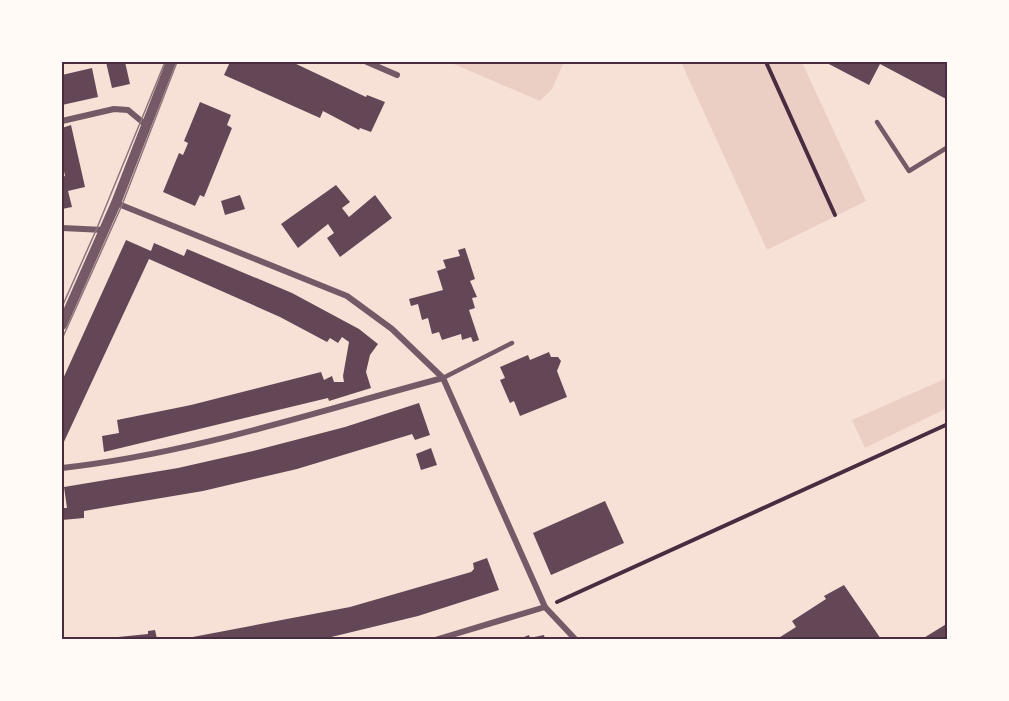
<svg xmlns="http://www.w3.org/2000/svg" width="1009" height="701" font-family="'Work Sans',sans-serif">
	<rect width="100%" height="100%" fill="#f7e1d7"/>
	<g fill="#ebcfc5">
		<path d="M 449,62 L 564,62 L 552,89 L 540,101 Z"/>
		<path d="M 681,62 L 802,62 L 866,201 L 767,250 Z"/>
		<path d="M 947,378 L 947,408 L 865,448 L 852,420 Z"/>
	</g>
	<g fill="#644757">
		<path d="M 106,62 L 125,62 L 130,84 L 112,88 Z"/>
		<path d="M 230,62 L 292,62 L 366,97 L 367,95 L 385,102 L 371,132 L 360,128 L 359,130 L 323,111 L 320,118 L 224,75 Z"/>
		<path d="M 825,62 L 943,62 L 948,64 L 948,100 L 880,64 L 869,85 Z"/>
		<path d="M 92,68 L 98,97 L 62,105 L 62,75 Z"/>
		<path d="M 200,102 L 231,115 L 227,125 L 232,128 L 204,197 L 200,195 L 195,206 L 163,192 L 179,153 L 183,155 L 186,148 L 188,143 L 184,141 Z"/>
		<path d="M 71,125 L 85,187 L 68,191 L 72,207 L 62,209 L 62,177 L 65,176 L 62,162 L 62,128 Z"/>
		<path d="M 336,185 L 350,202 L 342,208 L 349,217 L 375,195 L 392,218 L 340,257 L 327,238 L 334,233 L 328,224 L 298,248 L 281,224 Z"/>
		<path d="M 240,195 L 245,209 L 225,215 L 221,201 Z"/>
		<path d="M 126,240 L 151,251 L 154,243 L 184,256 L 187,249 L 292,293 L 359,329 L 378,344 L 370,355 L 366,372 L 371,388 L 329,401 L 328,398 L 104,452 L 102,436 L 119,433 L 117,420 L 191,405 L 321,372 L 324,380 L 332,376 L 334,382 L 344,382 L 343,376 L 349,342 L 342,337 L 338,343 L 330,338 L 327,342 L 280,317 L 149,259 L 62,446 L 62,381 Z"/>
		<path d="M 465,248 L 475,279 L 470,281 L 477,297 L 472,298 L 475,308 L 469,310 L 479,340 L 473,342 L 471,337 L 462,340 L 461,334 L 442,340 L 439,332 L 432,334 L 428,318 L 422,320 L 418,304 L 411,306 L 409,299 L 443,290 L 437,271 L 446,268 L 443,260 L 460,256 L 458,250 Z"/>
		<path d="M 549,352 L 551,357 L 558,357 L 561,361 L 557,371 L 567,397 L 520,416 L 514,401 L 510,403 L 500,380 L 505,378 L 500,367 L 528,355 L 530,360 Z"/>
		<path d="M 419,403 L 430,435 L 415,440 L 412,434 L 409,435 L 297,469 L 203,491 L 84,511 L 84,518 L 62,520 L 62,508 L 67,508 L 64,487 L 178,468 L 253,451 L 345,427 Z"/>
		<path d="M 431,448 L 437,465 L 421,470 L 416,454 Z"/>
		<path d="M 605,501 L 624,543 L 551,575 L 533,533 Z"/>
		<path d="M 487,558 L 499,590 L 418,616 L 323,639 L 182,639 L 350,607 L 471,572 L 474,569 L 473,563 Z"/>
		<path d="M 844,585 L 881,639 L 777,639 L 796,627 L 792,621 L 826,599 L 824,596 Z"/>
		<path d="M 948,623 L 948,639 L 922,639 Z"/>
		<path d="M 155,630 L 157,639 L 98,639 L 148,634 L 148,631 Z"/>
		<path d="M 529,635 L 530,638 L 544,635 L 545,639 L 519,639 Z"/>
	</g>
	<g fill="none" stroke-linecap="round" stroke-linejoin="round">
		<g stroke="#4a2c40" stroke-width="4">
			<path d="M 766,62 L 835,215"/>
			<path d="M 557,602 L 948,424"/>
			<path d="M 744,640 L 744,639"/>
		</g>
		<g stroke="#755966" stroke-width="4.5">
			<path d="M 877,122 L 909,171 L 948,147"/>
			<path d="M 443,378 L 512,343"/>
		</g>
		<g stroke="#755966" stroke-width="6">
			<path d="M 367,62 L 397,75"/>
			<path d="M 62,121 L 114,109 L 128,110 L 146,125"/>
			<path d="M 116,203 L 347,296 L 392,329 L 443,378 L 545,607 L 576,640"/>
			<path d="M 62,228 L 104,230"/>
			<path d="M 62,468 C 191,454 318,411 443,378"/>
			<path d="M 435,640 L 545,607"/>
		</g>
		<path stroke="#755966" stroke-width="10" d="M 62,325 L 116,203 L 171,62"/>
		<g stroke="#8f747c" stroke-width="1.5">
			<path d="M 62,307 L 97,228 L 165,62"/>
			<path d="M 62,339 L 122,205 L 177,62"/>
		</g>
	</g>
	<rect width="1009" height="701" fill="none" stroke="#fffaf5" stroke-width="126"/>
	<rect x="63" y="63" width="883" height="575" fill="none" stroke="#4a2c40" stroke-width="2"/>
</svg>
